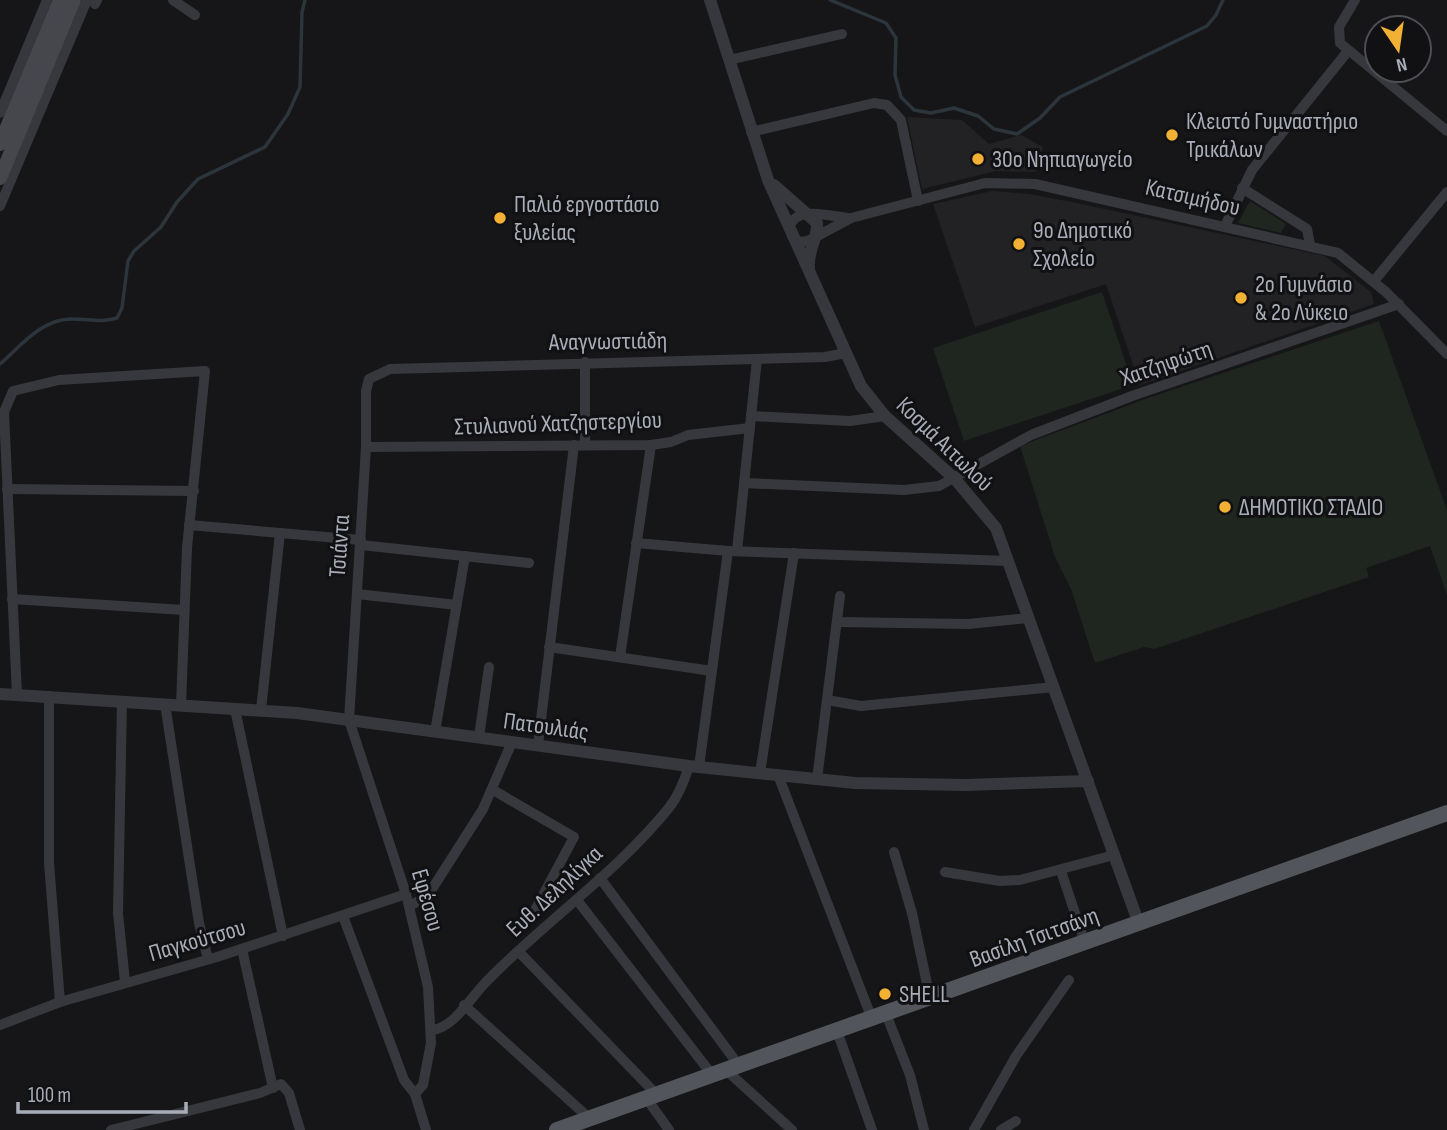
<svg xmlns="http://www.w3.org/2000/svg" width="1447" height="1130" font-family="'Sofia Sans Condensed',sans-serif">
	<rect width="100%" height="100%" fill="#161618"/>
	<g fill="#222225">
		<path d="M 907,117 L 962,120 L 989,144 L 1021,135 L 1043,147 L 1036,172 L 996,171 L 922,189 Z"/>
		<path d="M 992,191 L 1029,194 L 1077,203 L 1325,256 L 1371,292 L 1374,304 L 1140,385 L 1106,284 L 975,327 L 933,204 Z"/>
	</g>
	<g fill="#1e261f">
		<path d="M 1250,201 L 1286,224 L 1281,233 L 1238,223 Z"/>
		<path d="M 1102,292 L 1133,385 L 964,441 L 933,348 Z"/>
		<path d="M 1379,321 L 1447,510 L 1447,595 L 1430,546 L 1366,568 L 1369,577 L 1154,649 L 1144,647 L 1095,663 L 1071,589 L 1055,557 L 1020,446 L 1148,398 Z"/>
	</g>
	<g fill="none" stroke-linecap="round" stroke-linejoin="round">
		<g stroke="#2c353c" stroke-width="3.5">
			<path d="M 830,0 L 886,23 L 896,38 L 895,75 L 901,97 L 914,110 L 931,113 L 954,108 L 978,116 L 994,129 L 1017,134 L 1040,118 L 1060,97 L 1207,26 L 1216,15 L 1223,0"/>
			<path d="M 0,364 C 21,346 42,318 73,319 C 90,319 100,323 117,318 L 122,308 L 128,261 L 134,251 L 161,227 L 177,202 L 198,179 L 265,147 L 288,114 L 300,87 L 302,12 L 305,0"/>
		</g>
		<g stroke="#37383d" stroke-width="10">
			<path d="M 173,0 L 195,15"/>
			<path d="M 1355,0 L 1339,27 L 1340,43 L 1447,131"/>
			<path d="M 95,4 L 97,0"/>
			<path d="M 729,60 L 842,34"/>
			<path d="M 0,113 L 47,0"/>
			<path d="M 751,132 L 874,103 L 887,105 L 901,120 L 918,201"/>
			<path d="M 1242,188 L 1307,229 L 1310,245"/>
			<path d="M 0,206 L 87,0"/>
			<path d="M 1225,226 L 1252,170 L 1348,51"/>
			<path d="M 789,228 C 795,205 829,216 848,218"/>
			<path d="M 792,236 L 799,242 L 808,241 L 851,218 L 985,183 L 1035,184 L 1338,253 L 1386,292 L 1447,354"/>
			<path d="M 1374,281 L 1447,192"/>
			<path d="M 751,416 L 850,421 L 885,416"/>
			<path d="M 585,445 L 585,362"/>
			<path d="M 366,447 L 651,445 L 671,442 L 688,435 L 750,428"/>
			<path d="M 744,483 L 904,490 L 939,486 L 1031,435 L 1132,396 L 1399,304"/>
			<path d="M 7,489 L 194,491"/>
			<path d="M 189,525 L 361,540"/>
			<path d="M 636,543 L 728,551 L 1008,561"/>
			<path d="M 361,545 L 529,563"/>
			<path d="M 737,551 L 757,359"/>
			<path d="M 357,594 L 457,605"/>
			<path d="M 12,599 L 184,610"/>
			<path d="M 837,622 L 968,624 L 1029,618"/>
			<path d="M 549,647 L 712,671"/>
			<path d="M 620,657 L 651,445"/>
			<path d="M 17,695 L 4,412 L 13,391 L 59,380 L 205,371 L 187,548 L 181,705"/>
			<path d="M 49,696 L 49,863 L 60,1002"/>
			<path d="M 827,700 L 861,706 L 1054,687"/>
			<path d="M 122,701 L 118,913 L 125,982"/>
			<path d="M 165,704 L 199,923 L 208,959"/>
			<path d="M 235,709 L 283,936"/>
			<path d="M 261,710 L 280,533"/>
			<path d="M 435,732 L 465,556"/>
			<path d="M 479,737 L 489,667"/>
			<path d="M 538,745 L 574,445"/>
			<path d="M 699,767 L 728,551"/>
			<path d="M 760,773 L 794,553"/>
			<path d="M 778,775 L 872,1019"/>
			<path d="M 817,779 L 840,596"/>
			<path d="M 493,790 L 574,837 L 535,910"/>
			<path d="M 894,852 L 912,913 L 930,998"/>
			<path d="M 1061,871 L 1085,943"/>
			<path d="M 945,872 L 1000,881 L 1020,880 L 1114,855"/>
			<path d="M 600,878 L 740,1067"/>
			<path d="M 577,900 L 713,1076"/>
			<path d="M 409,906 L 427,897 L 483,809 L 512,742"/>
			<path d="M 343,916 L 404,1080 L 415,1094"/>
			<path d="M 242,949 L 273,1088"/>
			<path d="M 519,952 L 657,1095"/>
			<path d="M 464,1005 L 589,1118"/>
			<path d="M 886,1014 L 910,1075 L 924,1130"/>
			<path d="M 0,1025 L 60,1002 L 217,957 L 406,894"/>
			<path d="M 432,1030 C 454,1028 471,997 486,982 C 544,922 615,874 668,809 C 678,797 684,782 689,766"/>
			<path d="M 837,1031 L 872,1130"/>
			<path d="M 727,1071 L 792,1130"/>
			<path d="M 415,1094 L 423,1085 L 431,1043 L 428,987 L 406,894 L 349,720 L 366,447 L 366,391 L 369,379 L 390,369 L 825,357 L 846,353"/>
			<path d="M 415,1094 L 426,1130"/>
			<path d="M 647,1099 L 669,1130"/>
			<path d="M 111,1130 L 260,1093 L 281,1084 L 289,1093 L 300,1130"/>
			<path d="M 974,1130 L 1016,1056 L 1069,980"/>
			<path d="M 1001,1130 L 1016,1121"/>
		</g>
		<g stroke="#37383d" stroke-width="12">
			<path d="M 710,0 L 768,180 L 861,386 L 885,416 L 955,479 L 996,528 L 1139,924"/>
			<path d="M 774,185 L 817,223 C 818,239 807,251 809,268"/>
			<path d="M 0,694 L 297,713 L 689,766 L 855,783 L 966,785 L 1088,781"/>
		</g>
		<g stroke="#45474d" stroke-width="14">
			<path d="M 0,144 L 60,0"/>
			<path d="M 0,178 L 74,0"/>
		</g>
		<path stroke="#53555c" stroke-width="16" d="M 557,1130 L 1447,813"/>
	</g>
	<g fill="#f2b134" stroke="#111113" stroke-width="2.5">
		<circle cx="1172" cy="135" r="7"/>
		<circle cx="978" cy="159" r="7"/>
		<circle cx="500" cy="218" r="7"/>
		<circle cx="1019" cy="244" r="7"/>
		<circle cx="1241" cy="298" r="7"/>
		<circle cx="1225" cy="507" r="7"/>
		<circle cx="885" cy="994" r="7"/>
	</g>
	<g text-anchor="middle" stroke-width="6" stroke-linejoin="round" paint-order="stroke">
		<g font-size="24" fill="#a8adb8" stroke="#111113" text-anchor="start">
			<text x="1186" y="129">Κλειστό Γυμναστήριο<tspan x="1186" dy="28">Τρικάλων</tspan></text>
			<text x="992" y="167">30ο Νηπιαγωγείο</text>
			<text x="514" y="212">Παλιό εργοστάσιο<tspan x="514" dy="28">ξυλείας</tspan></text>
			<text x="1033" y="238">9ο Δημοτικό<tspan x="1033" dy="28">Σχολείο</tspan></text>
			<text x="1255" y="292">2ο Γυμνάσιο<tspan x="1255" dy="28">&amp; 2ο Λύκειο</tspan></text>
			<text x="1239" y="515">ΔΗΜΟΤΙΚΟ ΣΤΑΔΙΟ</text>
			<text x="899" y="1002">SHELL</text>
		</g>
		<g font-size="24" fill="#a8adb8" stroke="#111113">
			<text transform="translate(1193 197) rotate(13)" y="8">Κατσιμήδου</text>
			<text transform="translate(608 341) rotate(-1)" y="8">Αναγνωστιάδη</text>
			<text transform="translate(1166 363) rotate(-19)" y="8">Χατζηφώτη</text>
			<text transform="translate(558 423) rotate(-2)" y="8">Στυλιανού Χατζηστεργίου</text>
			<text transform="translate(945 444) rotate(44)" y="8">Κοσμά Αιτωλού</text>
			<text transform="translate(339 546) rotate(-86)" y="8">Τσιάντα</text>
			<text transform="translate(546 726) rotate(8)" y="8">Πατουλιάς</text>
			<text transform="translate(554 891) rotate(-43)" y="8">Ευθ. Δεληλίγκα</text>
			<text transform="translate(428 900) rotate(74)" y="8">Εφέσου</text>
			<text transform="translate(1034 937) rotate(-20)" y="8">Βασίλη Τσιτσάνη</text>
			<text transform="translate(197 940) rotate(-16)" y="8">Παγκούτσου</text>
		</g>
	</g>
	<g transform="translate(1398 49) rotate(167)"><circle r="33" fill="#111113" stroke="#4d4f55" stroke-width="2"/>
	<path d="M0-5L12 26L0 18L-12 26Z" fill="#f2b134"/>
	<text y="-10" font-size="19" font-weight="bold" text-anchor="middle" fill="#a8adb8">N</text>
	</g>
	<path d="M18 1102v10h168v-10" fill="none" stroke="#a8adb8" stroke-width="3.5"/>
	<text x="28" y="1102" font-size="21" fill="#a8adb8" stroke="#111113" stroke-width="5" paint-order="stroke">100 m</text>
</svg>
